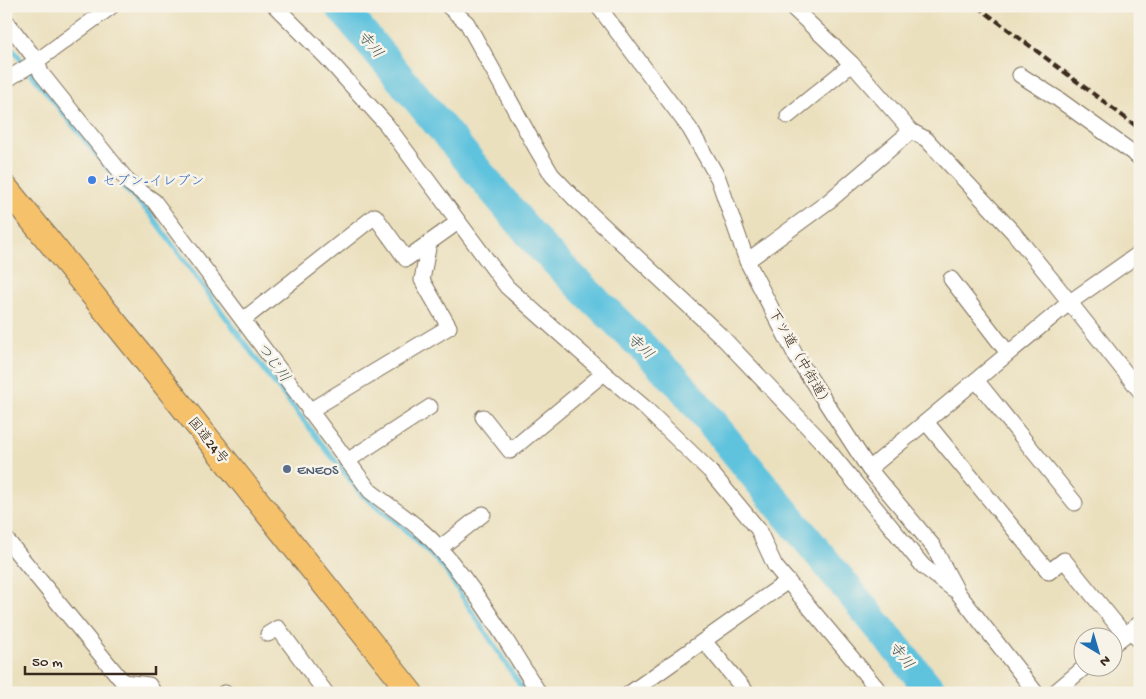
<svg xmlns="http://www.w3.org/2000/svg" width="1146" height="699" font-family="'Gochi Hand','Klee One',sans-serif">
	<rect width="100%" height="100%" fill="#f7f3e8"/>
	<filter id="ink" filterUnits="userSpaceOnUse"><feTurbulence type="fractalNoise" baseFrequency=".02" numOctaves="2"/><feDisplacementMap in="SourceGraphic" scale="10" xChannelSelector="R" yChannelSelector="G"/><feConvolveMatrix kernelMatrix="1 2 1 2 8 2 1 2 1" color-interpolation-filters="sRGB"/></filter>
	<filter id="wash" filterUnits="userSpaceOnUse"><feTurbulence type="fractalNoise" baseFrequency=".0096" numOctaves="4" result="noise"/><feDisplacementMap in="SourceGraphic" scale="20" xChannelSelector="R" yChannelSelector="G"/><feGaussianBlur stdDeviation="1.12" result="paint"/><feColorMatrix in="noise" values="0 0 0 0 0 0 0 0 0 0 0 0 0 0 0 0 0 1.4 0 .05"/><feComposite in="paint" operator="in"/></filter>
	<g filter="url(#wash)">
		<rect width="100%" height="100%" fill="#ebe0be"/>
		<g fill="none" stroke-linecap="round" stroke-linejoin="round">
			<g stroke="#60c3de" stroke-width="5">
				<path d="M 6,40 L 37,81 L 113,175"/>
				<path d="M 123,187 L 150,214 L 271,379 L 362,495 L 400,525 L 443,567 L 525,693"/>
			</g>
			<path stroke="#60c3de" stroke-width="31" d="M 340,6 L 540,246 L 679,383 L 933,693"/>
		</g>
	</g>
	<g filter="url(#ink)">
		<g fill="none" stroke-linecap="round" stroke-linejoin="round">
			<defs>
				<g id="minor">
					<path d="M 275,6 L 326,57 L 386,124 L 507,287 L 604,373 L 644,407 L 710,471 L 758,529 L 775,566 L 881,693"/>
					<path d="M 448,6 L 467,23 L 536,148 L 552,175 L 577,201 L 722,337 L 820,440 L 923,566 L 953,589"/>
					<path d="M 598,6 L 690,129 L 718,178 L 747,261 L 797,358 L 869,469 L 933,546 L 958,593 L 1036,693"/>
					<path d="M 791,6 L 852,64 L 911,131 L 926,139 L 1013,232 L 1056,285 L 1140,391"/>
					<path d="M 6,21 L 37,61 L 41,73 L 130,184 L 154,201 L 370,491 C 394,510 422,527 441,550 C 479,593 508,644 539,693"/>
					<path d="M 1020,75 L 1058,99 L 1140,158"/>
					<path d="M 6,80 L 37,61 L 112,6"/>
					<path d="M 788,116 L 852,64"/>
					<path d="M 747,261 L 829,201 L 911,131"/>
					<path d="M 951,279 L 1008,353"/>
					<path d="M 243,320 L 375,216 L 406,259 L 458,222"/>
					<path d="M 976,380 L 1075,503"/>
					<path d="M 309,411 L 449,327 L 422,280 L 429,243"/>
					<path d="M 483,417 L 510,451 L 604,373"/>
					<path d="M 926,422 L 1049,572 L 1064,560 L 1125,635"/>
					<path d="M 347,461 L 430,407"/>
					<path d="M 869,469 L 1070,302 L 1140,253"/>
					<path d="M 6,539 L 123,682 L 149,685 L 154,693"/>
					<path d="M 440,548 L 483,514"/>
					<path d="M 1131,630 L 1140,642"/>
					<path d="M 268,634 L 278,628 L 326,693"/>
					<path d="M 704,641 L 747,693"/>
					<path d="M 1114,644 L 1140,623"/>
					<path d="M 224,693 L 225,693"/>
					<path d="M 389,693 L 402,682"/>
					<path d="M 630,693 L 788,581"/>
					<path d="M 1054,693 L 1086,666"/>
				</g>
				<path id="trunk" d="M 6,188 L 134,346 L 411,693"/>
			</defs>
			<use href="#minor" stroke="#796a56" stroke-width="17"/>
			<use href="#trunk" stroke="#796a56" stroke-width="26"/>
			<use href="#minor" stroke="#fff" stroke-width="15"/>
			<use href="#trunk" stroke="#f5c16b" stroke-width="24"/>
			<path stroke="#3b2a1e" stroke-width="4" stroke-dasharray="8 4" stroke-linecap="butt" d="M 977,6 L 1140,129"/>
		</g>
	</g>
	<circle fill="#3f7fe0" stroke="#f7f3e8" stroke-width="2" cx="92" cy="180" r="5"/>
	<circle fill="#5c6f8a" stroke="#f7f3e8" stroke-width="2" cx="287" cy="469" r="5"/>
	<g text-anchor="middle" stroke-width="5" stroke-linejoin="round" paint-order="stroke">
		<g font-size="14" fill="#366cbe" stroke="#f7f3e8" text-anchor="start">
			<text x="102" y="185">セブン-イレブン</text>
		</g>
		<g font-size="14" fill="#3b2a1e" stroke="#f7f3e8">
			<text transform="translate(801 358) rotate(60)" y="5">下ツ道（中街道）</text>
			<text transform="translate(209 440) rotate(51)" y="5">国道24号</text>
		</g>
		<g font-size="14" fill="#4e5e75" stroke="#f7f3e8" text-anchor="start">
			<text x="297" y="474">ENEOS</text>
		</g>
		<g font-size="15" font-style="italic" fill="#465858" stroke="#f7f3e8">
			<text transform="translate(371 44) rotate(50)" y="5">寺川</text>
			<text transform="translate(641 346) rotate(44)" y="5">寺川</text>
			<text transform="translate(274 362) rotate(53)" y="5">つじ川</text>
			<text transform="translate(902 655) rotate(51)" y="5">寺川</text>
		</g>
	</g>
	<rect width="1146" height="699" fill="none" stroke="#f7f3e8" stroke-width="25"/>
	<g transform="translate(1098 652) rotate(142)"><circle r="24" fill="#f7f3e8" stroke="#aca397"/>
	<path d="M0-4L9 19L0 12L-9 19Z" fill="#1f6fb2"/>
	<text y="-8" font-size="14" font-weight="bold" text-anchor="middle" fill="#3b2a1e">N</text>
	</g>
	<path d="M25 666v8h131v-8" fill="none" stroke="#3b2a1e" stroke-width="2.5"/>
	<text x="32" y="666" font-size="15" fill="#3b2a1e" stroke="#f7f3e8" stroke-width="4" paint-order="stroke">50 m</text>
</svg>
